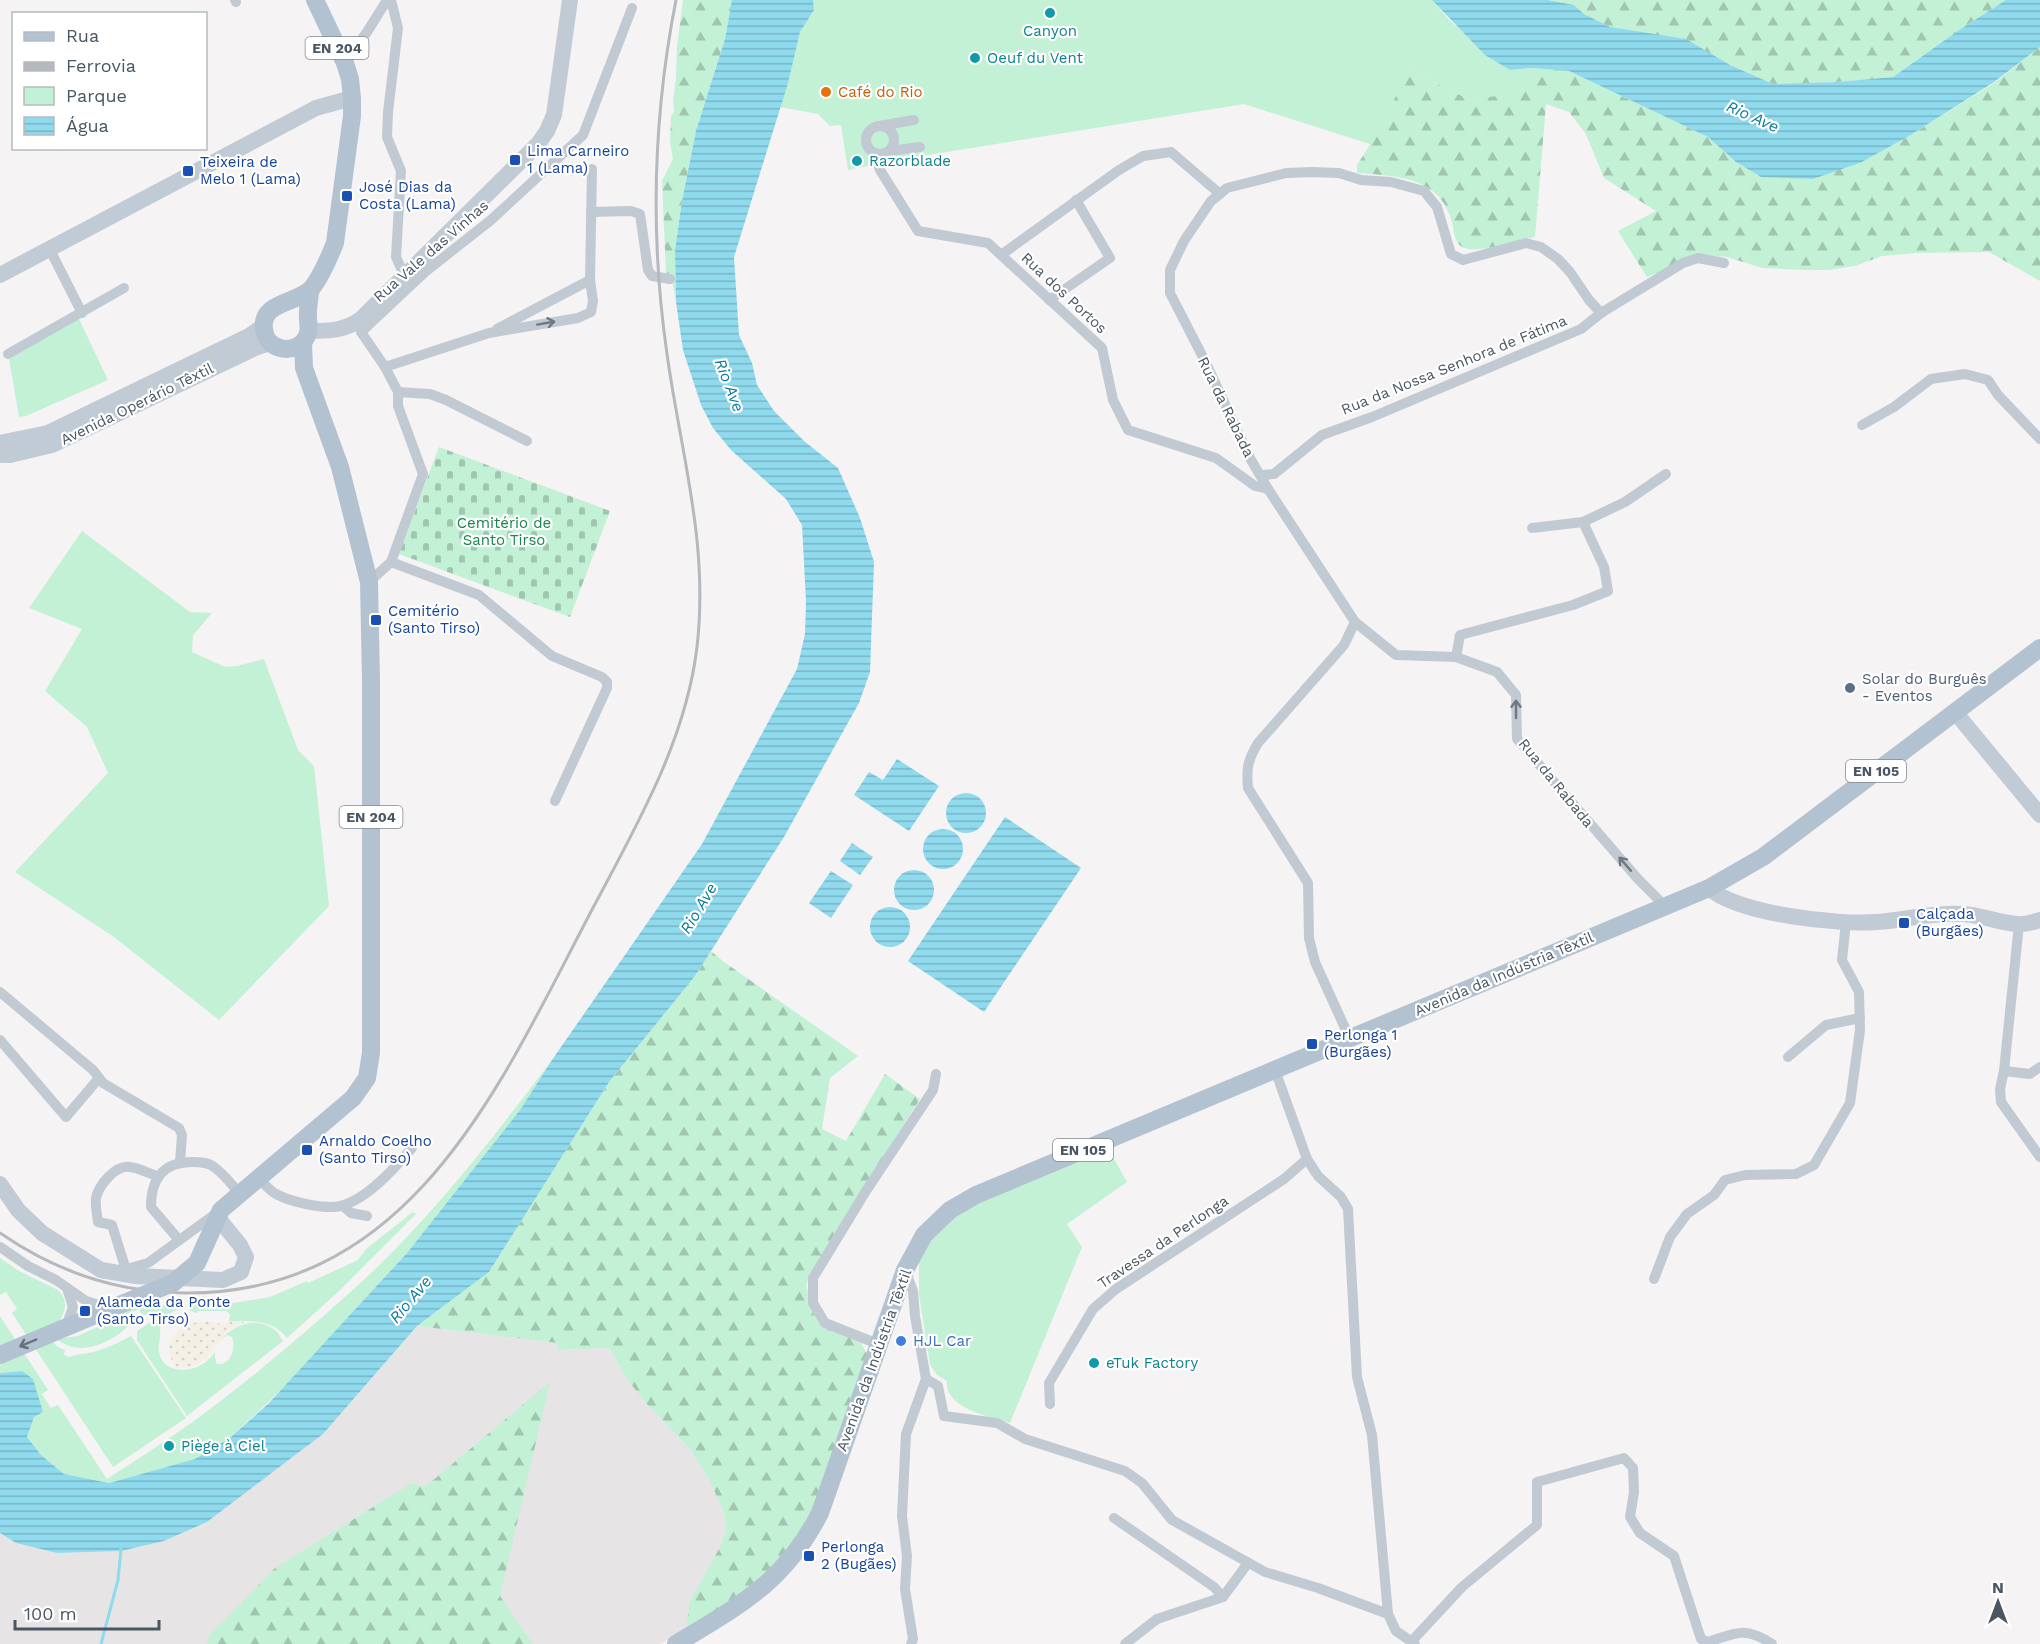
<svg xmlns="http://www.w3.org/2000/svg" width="2040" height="1644" font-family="'Work Sans',sans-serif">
	<defs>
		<pattern id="forest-firs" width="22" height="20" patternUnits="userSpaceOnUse" patternTransform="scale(1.5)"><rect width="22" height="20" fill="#c3f1d5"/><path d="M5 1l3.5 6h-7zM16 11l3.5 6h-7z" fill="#a0c6b0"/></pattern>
		<pattern id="sand-dots" width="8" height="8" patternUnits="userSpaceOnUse" patternTransform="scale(1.5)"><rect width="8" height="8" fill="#f5f0e5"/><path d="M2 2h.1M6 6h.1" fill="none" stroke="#d4d0c7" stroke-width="1.8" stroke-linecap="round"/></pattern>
		<pattern id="cemetery-stones" width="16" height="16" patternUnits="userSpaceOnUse" patternTransform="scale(1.5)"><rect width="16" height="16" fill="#c3f1d5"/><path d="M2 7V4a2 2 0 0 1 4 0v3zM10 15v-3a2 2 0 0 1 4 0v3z" fill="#a0c6b0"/></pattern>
		<pattern id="water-rules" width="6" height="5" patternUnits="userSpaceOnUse" patternTransform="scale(1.5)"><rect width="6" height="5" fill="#90daee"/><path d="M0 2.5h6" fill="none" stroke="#78b4c4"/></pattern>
	</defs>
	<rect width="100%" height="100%" fill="#f5f3f3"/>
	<path fill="#e6e4e5" d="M 417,1326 L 558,1343 L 557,1350 L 609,1348 L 627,1379 L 644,1401 L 689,1448 L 709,1479 L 724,1512 L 726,1531 L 719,1549 L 691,1601 L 686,1629 L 660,1644 L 0,1644 L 0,1533 L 16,1543 L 57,1553 L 121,1551 L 164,1541 L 207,1522 L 323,1434 Z"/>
	<g fill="#c3f1d5">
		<path d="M 813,0 L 1432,0 L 1450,21 L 1510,70 L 1532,68 L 1516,94 L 1470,100 L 1409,70 L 1379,147 L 1244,104 L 903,159 L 848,170 L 841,125 L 830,126 L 818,114 L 780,107 L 800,32 L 814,10 Z"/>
		<path d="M 79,319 L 108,380 L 26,416 L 19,417 L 9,359 Z"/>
		<path d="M 82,531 L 190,612 L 212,613 L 193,635 L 192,652 L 225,667 L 237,666 L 264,659 L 298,750 L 314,766 L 329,906 L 219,1020 L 114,937 L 15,872 L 108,773 L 87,727 L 45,691 L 82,629 L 29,608 Z"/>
		<path d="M 552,1060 L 520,1110 L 407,1253 L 296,1376 L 231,1437 L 195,1459 L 109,1483 L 64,1474 L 41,1455 L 27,1437 L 34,1417 L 43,1412 L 22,1371 L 0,1373 L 0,1316 L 48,1390 L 42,1394 L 51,1408 L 58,1405 L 107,1479 C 136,1460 166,1441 194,1421 C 251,1379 304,1334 356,1287 C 430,1220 491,1140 552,1060 Z"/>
		<path d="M 1108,1148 L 1127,1182 L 1067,1224 L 1082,1247 L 1010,1423 C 991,1417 944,1408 947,1381 L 937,1375 L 930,1365 L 919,1294 L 919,1256 L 932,1238 L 952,1219 L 972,1204 Z"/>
		<path d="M 413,1212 L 416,1214 L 338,1292 L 287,1338 C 273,1319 251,1321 229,1321 L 230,1314 L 226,1311 L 199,1311 L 196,1313 L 189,1310 L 191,1309 L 192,1305 L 221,1304 L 221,1307 L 227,1308 L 227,1304 L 270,1297 L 307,1281 L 308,1283 L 358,1260 L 366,1249 Z"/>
		<path d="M 0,1258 L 19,1271 L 58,1290 C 69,1301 65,1311 59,1322 C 56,1328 55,1336 53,1342 L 58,1347 L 65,1350 L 64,1355 L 69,1357 C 76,1354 82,1354 89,1353 C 103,1350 118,1343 131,1336 L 186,1418 L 113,1467 L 12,1313 L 17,1309 L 6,1292 L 0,1295 Z"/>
		<path d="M 153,1298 L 153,1306 L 186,1305 L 185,1309 L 177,1310 L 159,1318 L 153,1314 L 142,1315 L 139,1309 L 131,1313 L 133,1318 L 116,1324 L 111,1320 L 112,1317 Z"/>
		<path d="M 132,1321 C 121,1337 92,1352 73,1347 C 67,1346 61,1342 56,1339 L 78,1336 L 108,1322 L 115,1327 Z"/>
		<path d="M 151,1322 L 159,1323 C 163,1336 156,1345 160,1356 C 166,1373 188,1372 201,1365 C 207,1362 211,1357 215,1352 L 215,1357 L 217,1364 C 231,1366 236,1348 232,1337 L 227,1335 L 219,1341 C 233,1326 255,1315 275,1330 C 280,1334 279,1336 283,1341 L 187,1416 L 137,1340 L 137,1331 Z"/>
	</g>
	<g fill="url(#forest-firs)">
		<path d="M 683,0 L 732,0 L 725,39 L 696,131 L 682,201 L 675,250 L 676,302 L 673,285 L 666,272 L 662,181 L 673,159 L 670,142 L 671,116 L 674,112 L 673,100 L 676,79 L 677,47 Z"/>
		<path d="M 1548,0 L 2006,0 L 1959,30 L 1893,77 L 1837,82 L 1773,84 L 1730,65 L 1635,32 L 1610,27 L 1584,14 L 1574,5 Z"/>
		<path d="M 2040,47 L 2040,281 L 1989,252 L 1917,253 L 1882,256 L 1855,266 L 1829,270 L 1804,270 L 1762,268 L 1727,257 L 1701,255 L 1647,277 L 1618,231 L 1656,211 L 1604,178 L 1586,134 L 1569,112 L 1546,104 L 1535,237 C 1518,240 1476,255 1462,247 C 1454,242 1454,230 1452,222 C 1440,176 1396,176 1357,173 L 1357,165 L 1378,132 L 1409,70 L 1470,100 L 1516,93 L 1532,68 L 1569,71 L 1708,137 L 1736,162 L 1761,177 L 1862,162 L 1909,136 L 1994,83 Z"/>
		<path d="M 711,951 L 724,962 L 858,1056 L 830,1078 L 822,1129 L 846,1141 L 885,1074 L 920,1099 L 810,1273 L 806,1286 L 814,1315 L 844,1335 L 861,1343 L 867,1354 L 811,1518 L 789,1552 L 760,1582 L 686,1629 L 690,1601 L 719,1549 L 726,1531 L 724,1512 L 709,1479 L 689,1448 L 644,1401 L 627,1379 L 609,1348 L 557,1350 L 558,1343 L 417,1326 L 489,1272 L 609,1082 L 695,976 Z"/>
		<path d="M 550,1382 L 500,1596 L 533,1644 L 207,1644 L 210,1635 L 275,1568 L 412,1483 L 425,1487 Z"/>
	</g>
	<path fill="url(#sand-dots)" d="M 229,1321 L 248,1321 C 209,1332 221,1369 176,1368 C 173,1363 169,1356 169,1350 C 170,1323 204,1317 224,1325 Z"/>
	<path fill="url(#cemetery-stones)" d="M 439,447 L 610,511 L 570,617 L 399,554 Z"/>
	<g fill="url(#water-rules)">
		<path d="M 732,0 L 813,0 L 814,10 L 800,32 L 788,83 L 734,257 L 739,335 L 752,363 L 757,385 L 774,411 L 804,441 L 838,468 L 860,518 L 874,562 L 870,672 L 859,703 L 784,837 L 695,976 L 609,1082 L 489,1272 L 417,1326 L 323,1434 L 207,1522 L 164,1541 L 121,1551 L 57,1553 L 16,1543 L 0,1533 L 0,1373 L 22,1371 L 33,1379 L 43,1412 L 34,1417 L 27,1437 L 41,1455 L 64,1474 L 109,1483 L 195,1459 L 231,1437 L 269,1403 L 407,1253 L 520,1110 L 552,1060 L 702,844 L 797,669 L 805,634 L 806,601 L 802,525 L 786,499 L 731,450 L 713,428 L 701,405 L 683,350 L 676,302 L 675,250 L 682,201 L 696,131 L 725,39 Z"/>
		<path d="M 1432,0 L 1548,0 L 1574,5 L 1584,14 L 1610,27 L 1686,39 L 1730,65 L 1773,84 L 1837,82 L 1893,77 L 1959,30 L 2006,0 L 2040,0 L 2040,47 L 1994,82 L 1909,136 L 1862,162 L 1813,179 L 1761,177 L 1736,162 L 1708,137 L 1569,71 L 1532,68 L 1510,70 L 1485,55 Z"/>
		<path d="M 897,759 L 939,786 L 909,831 L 854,795 L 869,772 L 883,780 Z"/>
		<circle cx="966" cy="813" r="20"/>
		<path d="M 1005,817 L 1081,868 L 984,1012 L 908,961 Z"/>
		<circle cx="943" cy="849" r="20"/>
		<path d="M 852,843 L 873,857 L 860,875 L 840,861 Z"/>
		<circle cx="914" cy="890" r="20"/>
		<path d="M 831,871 L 853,885 L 831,918 L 809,903 Z"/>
		<circle cx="890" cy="927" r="20"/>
	</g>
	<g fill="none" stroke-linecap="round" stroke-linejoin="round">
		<path stroke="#90daee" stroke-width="3" d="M 101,1644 L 118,1580 L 121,1549"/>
		<g stroke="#c1cad2" stroke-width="10">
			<path d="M 235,0 L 236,2"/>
			<path d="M 391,0 L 398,28 L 388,112 L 387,137 L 401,171 L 396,257 L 404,275"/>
			<path d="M 345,63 L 367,32 L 387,0"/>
			<circle cx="880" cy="140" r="14"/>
			<path d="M 879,126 L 914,120"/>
			<path d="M 889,151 L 920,147"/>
			<path d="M 874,153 L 880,170 L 918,231 L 988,243 L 1102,348 L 1113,400 L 1128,430 L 1216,458 L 1255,486 L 1268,489"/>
			<path d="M 591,212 L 631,211 L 640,214 L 648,270 L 652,276 L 670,279"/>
			<path d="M 49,248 L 82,313"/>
			<path d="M 1001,255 L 1119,170 L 1143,156 L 1171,152 L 1220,194"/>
			<path d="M 1049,300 L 1110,258 L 1076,200"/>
			<path d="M 1601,313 L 1589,300 L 1570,272 L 1558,259 L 1541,247 L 1526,243 L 1463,260 L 1451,254 L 1437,207 L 1424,191 L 1391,182 L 1361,180 L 1339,173 L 1312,172 L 1286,173 L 1227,188 L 1211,201 L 1184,241 L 1170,270 L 1170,293 L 1206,363 L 1250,458 L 1268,489 L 1355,622 L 1396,655 L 1456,657 L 1497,672 L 1516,695 L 1517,739 L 1638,879 L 1665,906"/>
			<path d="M 497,329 L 590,280"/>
			<path d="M 8,354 L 124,288"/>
			<path d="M 385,367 L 489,333 L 578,318 L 591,312 L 593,301 L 590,280 L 592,169"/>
			<path d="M 398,392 L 430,394 L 446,400 L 527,441"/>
			<path d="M 1862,425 L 1894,407 L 1931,379 L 1965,374 L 1988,380 L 1998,395 L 2040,439"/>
			<path d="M 1261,475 L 1274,474 L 1322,435 L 1372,417 L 1581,329 L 1601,313 L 1683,263 L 1698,258 L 1724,263"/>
			<path d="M 1532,528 L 1583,522 L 1625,502 L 1666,474"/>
			<path d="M 391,562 L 479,595 L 552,656 L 602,677 L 607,682 L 607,688 L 555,801"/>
			<path d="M 369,582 L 391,562 L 423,474 L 398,406 L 398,392 L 385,367 L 361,332 L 425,272 L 491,220 L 583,135 L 632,8"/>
			<path d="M 1456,657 L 1460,635 L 1573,605 L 1608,591 L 1604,567 L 1583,522"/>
			<path d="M 2019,924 L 2004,1071 L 2000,1089 L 2001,1102 L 2040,1157"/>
			<path d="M 0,992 L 93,1070 L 103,1083 L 179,1128 L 182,1135 L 180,1162"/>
			<path d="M 1350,1039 L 1315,962 L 1309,938 L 1308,883 L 1248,788 C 1246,768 1248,760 1258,743 L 1344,645 L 1355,622"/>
			<path d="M 0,1040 L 66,1117 L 99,1078"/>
			<path d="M 1788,1057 L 1826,1025 L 1860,1018"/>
			<path d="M 1275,1070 L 1307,1159 L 1318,1176 L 1341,1197 L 1348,1209 L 1357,1377 L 1372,1435 L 1388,1614 L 1396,1631 L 1415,1644"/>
			<path d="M 2004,1071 L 2030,1074 L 2040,1067"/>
			<path d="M 258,1179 C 264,1183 269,1190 276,1194 C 291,1202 328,1211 344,1205 C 369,1197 395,1168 412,1148"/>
			<path d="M 343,1206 L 351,1213 L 367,1216"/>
			<path d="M 179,1240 L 151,1207 C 151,1179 163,1162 192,1162 C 199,1162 208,1162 214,1167 C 224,1174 232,1185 240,1194"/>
			<path d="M 0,1247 L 28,1266 L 56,1280 L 86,1301 L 111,1308"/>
			<path d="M 123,1270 L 148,1263 L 218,1212"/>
			<path d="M 126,1270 L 112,1225 L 98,1222 C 97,1214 95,1205 96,1198 C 99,1185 115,1165 130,1167 C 139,1168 148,1173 157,1176"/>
			<path d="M 905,1270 L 913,1291 L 915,1316 L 926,1379 L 906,1434 L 902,1516 L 907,1556 L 905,1589 L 913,1639 L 911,1644"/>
			<path d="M 1654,1279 L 1670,1237 L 1687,1214 L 1714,1195 L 1725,1180 L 1745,1175 L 1796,1174 L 1814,1165 L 1850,1103 L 1860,1030 L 1859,992 L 1842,960 L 1846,922"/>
			<path d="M 66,1327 L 73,1307 L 67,1288"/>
			<path d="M 878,1344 L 825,1323 L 813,1303 L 813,1278 L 866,1191 L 933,1090 L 936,1074"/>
			<path d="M 926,1379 L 938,1386 L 944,1416 L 997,1423 L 1025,1439 L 1125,1471 L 1142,1483 L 1172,1520 L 1265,1572 L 1318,1588 L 1388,1614"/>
			<path d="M 1050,1404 L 1049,1383 L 1093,1309 L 1116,1289 L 1284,1179 L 1307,1159"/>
			<path d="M 1114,1518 L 1214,1587 L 1223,1597"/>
			<path d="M 1411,1642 L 1462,1587 L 1537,1525 L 1537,1482 L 1624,1458 L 1633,1468 L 1634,1492 L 1630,1517 L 1640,1533 L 1674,1556 L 1701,1639 L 1708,1642 C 1736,1633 1745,1626 1772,1644"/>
			<path d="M 1125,1644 L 1157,1619 L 1223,1597 L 1248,1563"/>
		</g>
		<g stroke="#c1cbd6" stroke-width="16">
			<path d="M 0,275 L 316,108 L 352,98"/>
			<path d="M 309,331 C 329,331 344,331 361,319 L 538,144 L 547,131 L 554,115 L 570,0"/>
			<path d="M 0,443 L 48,433 L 249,336 L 263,326"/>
			<path d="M 0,455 L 10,455 L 52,445 L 255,348 L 270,343"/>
			<path d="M 1955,712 L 2040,815"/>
			<path d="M 1709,888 C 1738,914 1837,925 1877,922 C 1906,920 1934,912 1963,914 C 1982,915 1999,923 2018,924 C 2025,925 2033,922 2040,920"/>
			<path d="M 0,1184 L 18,1210 L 42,1233 L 101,1270 L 136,1276 L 223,1280 L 241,1272 L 246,1257 L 240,1245 L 218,1218"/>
		</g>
		<g stroke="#b3c2d1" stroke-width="18">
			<path d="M 310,290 C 310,299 307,309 308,318 C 308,324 310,329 307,336 C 298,356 266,352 264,329 C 260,301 298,304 312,288 C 322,275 329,258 335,243 L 352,116 L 352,98 L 350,79 L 345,63 L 315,0"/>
			<path d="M 206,1243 L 221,1210 L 353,1098 L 367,1078 L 371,1053 L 371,680 L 369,582 L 340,467 L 304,368 L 303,343"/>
			<path d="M 0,1355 L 112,1308"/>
			<path d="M 676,1644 C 740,1605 784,1583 820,1513 L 905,1270 L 924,1235 L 950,1210 L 976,1195 L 1709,888 L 1763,857 L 2040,648"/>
		</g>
		<path stroke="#b5b8bd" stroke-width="3" d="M 0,1233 C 55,1271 119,1293 187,1293 C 407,1293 496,1094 583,927 C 629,838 685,748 697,647 C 709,543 681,455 667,354 C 650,236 653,117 676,0"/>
		<path stroke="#b3c2d1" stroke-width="18" d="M 112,1308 L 173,1283 L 197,1263 L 206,1243"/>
	</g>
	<defs><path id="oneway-shaft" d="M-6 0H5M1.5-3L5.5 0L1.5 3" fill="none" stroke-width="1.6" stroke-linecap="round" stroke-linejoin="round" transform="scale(1.5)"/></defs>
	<g stroke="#6e7983">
		<use href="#oneway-shaft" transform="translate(546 323) rotate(-10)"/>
		<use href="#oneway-shaft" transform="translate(1516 709) rotate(-90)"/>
		<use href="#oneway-shaft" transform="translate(1625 864) rotate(-131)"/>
	</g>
	<use stroke="#64717d" href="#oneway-shaft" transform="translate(28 1343) rotate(157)"/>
	<g fill="#0f9aa8" stroke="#fff" stroke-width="2">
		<circle cx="1050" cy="13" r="6"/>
		<circle cx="975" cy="58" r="6"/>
		<circle cx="857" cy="161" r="6"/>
		<circle cx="1094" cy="1363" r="6"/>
		<circle cx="169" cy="1446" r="6"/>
	</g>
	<circle fill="#e8710a" stroke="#fff" stroke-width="2" cx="826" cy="92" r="6"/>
	<g fill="#1a4fb4" stroke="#fff" stroke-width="2">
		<rect x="509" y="154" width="12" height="12" rx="3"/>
		<rect x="182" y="165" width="12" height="12" rx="3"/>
		<rect x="341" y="190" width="12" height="12" rx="3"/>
		<rect x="370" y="614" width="12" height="12" rx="3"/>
		<rect x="1898" y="917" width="12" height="12" rx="3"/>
		<rect x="1306" y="1038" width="12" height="12" rx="3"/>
		<rect x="301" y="1144" width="12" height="12" rx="3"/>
		<rect x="79" y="1305" width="12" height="12" rx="3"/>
		<rect x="803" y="1550" width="12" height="12" rx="3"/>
	</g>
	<circle fill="#5c6f8a" stroke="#fff" stroke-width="2" cx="1850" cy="688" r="6"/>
	<circle fill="#3f7fe0" stroke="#fff" stroke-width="2" cx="901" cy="1341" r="6"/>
	<g text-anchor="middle" stroke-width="4.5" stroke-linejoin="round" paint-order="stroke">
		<g fill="#fff" stroke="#808990" stroke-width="1.5">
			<rect x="305.5" y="37" width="63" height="22" rx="4.5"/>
			<rect x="1846" y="760" width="60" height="22" rx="4.5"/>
			<rect x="339.5" y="806" width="63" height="22" rx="4.5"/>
			<rect x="1053" y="1139" width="60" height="22" rx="4.5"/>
		</g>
		<g font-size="14" font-weight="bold" fill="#4a5661">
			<text x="337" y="53">EN 204</text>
			<text x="1876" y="776">EN 105</text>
			<text x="371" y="822">EN 204</text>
			<text x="1083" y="1155">EN 105</text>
		</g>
		<g font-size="15" fill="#0d838f" stroke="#fff" text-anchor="start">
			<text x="1050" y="36" text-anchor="middle">Canyon</text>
			<text x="987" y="63">Oeuf du Vent</text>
			<text x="869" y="166">Razorblade</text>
			<text x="1106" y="1368">eTuk Factory</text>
			<text x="181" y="1451">Piège à Ciel</text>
		</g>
		<g font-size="15" fill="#c56008" stroke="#fff" text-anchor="start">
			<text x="838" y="97">Café do Rio</text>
		</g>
		<g font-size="15" fill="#164399" stroke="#fff" text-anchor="start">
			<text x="527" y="156">Lima Carneiro<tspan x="527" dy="17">1 (Lama)</tspan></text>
			<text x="200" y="167">Teixeira de<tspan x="200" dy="17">Melo 1 (Lama)</tspan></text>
			<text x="359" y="192">José Dias da<tspan x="359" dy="17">Costa (Lama)</tspan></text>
			<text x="388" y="616">Cemitério<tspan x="388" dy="17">(Santo Tirso)</tspan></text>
			<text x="1916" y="919">Calçada<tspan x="1916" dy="17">(Burgães)</tspan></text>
			<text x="1324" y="1040">Perlonga 1<tspan x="1324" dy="17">(Burgães)</tspan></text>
			<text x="319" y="1146">Arnaldo Coelho<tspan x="319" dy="17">(Santo Tirso)</tspan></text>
			<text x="97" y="1307">Alameda da Ponte<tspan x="97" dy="17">(Santo Tirso)</tspan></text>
			<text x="821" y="1552">Perlonga<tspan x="821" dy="17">2 (Bugães)</tspan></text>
		</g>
		<g font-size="15" fill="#4a5661" stroke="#fff">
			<text transform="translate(431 251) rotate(-41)" y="5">Rua Vale das Vinhas</text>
			<text transform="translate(1064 293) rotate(43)" y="5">Rua dos Portos</text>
			<text transform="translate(1454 365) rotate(-22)" y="5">Rua da Nossa Senhora de Fátima</text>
			<text transform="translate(137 404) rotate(-26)" y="5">Avenida Operário Têxtil</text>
			<text transform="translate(1226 407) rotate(64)" y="5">Rua da Rabada</text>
			<text transform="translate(1556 783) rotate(51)" y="5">Rua da Rabada</text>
			<text transform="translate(1504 974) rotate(-23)" y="5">Avenida da Indústria Têxtil</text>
			<text transform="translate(1163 1242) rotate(-34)" y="5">Travessa da Perlonga</text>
			<text transform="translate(874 1360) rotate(-70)" y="5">Avenida da Indústria Têxtil</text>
		</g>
		<g font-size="15" fill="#17864f" stroke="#fff">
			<text x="504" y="528">Cemitério de<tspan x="504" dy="17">Santo Tirso</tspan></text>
		</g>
		<g font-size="15" fill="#4e5e75" stroke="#fff" text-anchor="start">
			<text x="1862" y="684">Solar do Burguês<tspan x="1862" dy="17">- Eventos</tspan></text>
		</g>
		<g font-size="15" fill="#366cbe" stroke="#fff" text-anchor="start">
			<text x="913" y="1346">HJL Car</text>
		</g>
		<g font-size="16" font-style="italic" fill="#0c7c9b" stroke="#fff">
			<text transform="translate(1753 116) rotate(24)" y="6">Rio Ave</text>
			<text transform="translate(730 385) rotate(69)" y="6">Rio Ave</text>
			<text transform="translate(698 908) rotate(-59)" y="6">Rio Ave</text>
			<text transform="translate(410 1299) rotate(-50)" y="6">Rio Ave</text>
		</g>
	</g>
	<rect x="12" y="12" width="195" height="138" fill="#ffffff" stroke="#b7bbc0" stroke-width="1.5"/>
	<rect x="24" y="32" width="30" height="9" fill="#b3c2d1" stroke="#b7bbc0" stroke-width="1.5"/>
	<text x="66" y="42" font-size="18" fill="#4a5661">Rua</text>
	<rect x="24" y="62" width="30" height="9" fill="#b5b8bd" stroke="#b7bbc0" stroke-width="1.5"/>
	<text x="66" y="72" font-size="18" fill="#4a5661">Ferrovia</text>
	<rect x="24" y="87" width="30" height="18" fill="#c3f1d5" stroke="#b7bbc0" stroke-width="1.5"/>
	<text x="66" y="102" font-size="18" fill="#4a5661">Parque</text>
	<rect x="24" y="117" width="30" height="18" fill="url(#water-rules)" stroke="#b7bbc0" stroke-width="1.5"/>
	<text x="66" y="132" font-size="18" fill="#4a5661">Água</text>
	<g transform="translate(1998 1602)" stroke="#ffffff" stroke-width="4.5" paint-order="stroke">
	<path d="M0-4.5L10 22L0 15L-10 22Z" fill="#4a5661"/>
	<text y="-9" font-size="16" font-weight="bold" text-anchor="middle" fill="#4a5661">N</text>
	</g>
	<path d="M15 1620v9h144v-9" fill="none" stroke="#4a5661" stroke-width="3"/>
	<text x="24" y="1620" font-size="18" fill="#4a5661" stroke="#ffffff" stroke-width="4.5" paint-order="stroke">100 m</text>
</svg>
